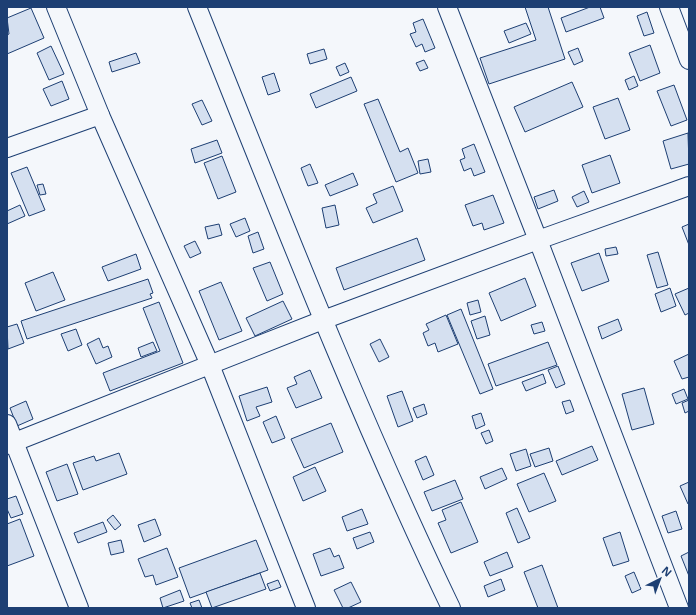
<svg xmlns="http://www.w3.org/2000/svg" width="696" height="615" font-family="'Open Sans',sans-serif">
	<rect width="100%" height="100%" fill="#f4f7fb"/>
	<g fill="#d5e0f0" stroke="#1d3f73">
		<path d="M 525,7 L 548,7 L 565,59 L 489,84 L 480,58 L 536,40 Z"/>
		<path d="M 590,7 L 600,7 L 604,18 L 566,32 L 561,18 Z"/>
		<path d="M 31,8 L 44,38 L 7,54 L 7,35 L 9,34 L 7,18 Z"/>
		<path d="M 647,12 L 654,33 L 644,36 L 637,16 Z"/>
		<path d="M 423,19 L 435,48 L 425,52 L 422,44 L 416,47 L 410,34 L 416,32 L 413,23 Z"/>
		<path d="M 526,23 L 531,34 L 509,43 L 504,31 Z"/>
		<path d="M 650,45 L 660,73 L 640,81 L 629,53 Z"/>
		<path d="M 51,46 L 64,74 L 49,80 L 37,53 Z"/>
		<path d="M 578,48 L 583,61 L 574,65 L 568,52 Z"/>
		<path d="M 324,49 L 327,59 L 310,64 L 307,54 Z"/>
		<path d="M 136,53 L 140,63 L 112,72 L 109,62 Z"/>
		<path d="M 424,60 L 428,68 L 420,71 L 416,63 Z"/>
		<path d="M 345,63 L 349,72 L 340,76 L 336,67 Z"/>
		<path d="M 274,73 L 280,91 L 268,95 L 262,77 Z"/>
		<path d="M 634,76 L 638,86 L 629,90 L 625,80 Z"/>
		<path d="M 351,77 L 357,91 L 316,108 L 310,94 Z"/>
		<path d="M 62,81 L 69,99 L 51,106 L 43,89 Z"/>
		<path d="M 572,82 L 583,107 L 525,132 L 514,107 Z"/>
		<path d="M 674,85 L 687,120 L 671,126 L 657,91 Z"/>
		<path d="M 618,98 L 630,130 L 605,139 L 593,107 Z"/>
		<path d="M 378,99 L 400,152 L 408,148 L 418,173 L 396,182 L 364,104 Z"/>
		<path d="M 202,100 L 212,121 L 202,125 L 192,104 Z"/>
		<path d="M 688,133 L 689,164 L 671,169 L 663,141 Z"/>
		<path d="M 217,140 L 222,153 L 195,163 L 191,149 Z"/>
		<path d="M 474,144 L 485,172 L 474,176 L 471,168 L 464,171 L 460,160 L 465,158 L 462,149 Z"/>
		<path d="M 610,155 L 620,183 L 592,193 L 582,165 Z"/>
		<path d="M 222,156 L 236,192 L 218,199 L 204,163 Z"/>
		<path d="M 428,159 L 431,172 L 420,174 L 418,161 Z"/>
		<path d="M 310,164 L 318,183 L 308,186 L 301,168 Z"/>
		<path d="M 27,167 L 45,210 L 29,216 L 11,173 Z"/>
		<path d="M 353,173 L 358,185 L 330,196 L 325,185 Z"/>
		<path d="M 43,184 L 46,194 L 40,195 L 37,185 Z"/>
		<path d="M 393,186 L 403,211 L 373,223 L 366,208 L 377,203 L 373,194 Z"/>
		<path d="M 554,190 L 558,201 L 538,209 L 534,197 Z"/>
		<path d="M 584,191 L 589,202 L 577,207 L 572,197 Z"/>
		<path d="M 493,195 L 504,223 L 484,230 L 482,223 L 473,226 L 465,205 Z"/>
		<path d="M 20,205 L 25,216 L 7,224 L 7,211 Z"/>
		<path d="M 335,205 L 339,225 L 326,228 L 322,208 Z"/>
		<path d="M 245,218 L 250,231 L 236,237 L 230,224 Z"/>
		<path d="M 219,224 L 222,235 L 208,239 L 205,227 Z"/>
		<path d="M 689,224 L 689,245 L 682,227 Z"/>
		<path d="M 258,232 L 264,249 L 253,253 L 248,236 Z"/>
		<path d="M 417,238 L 425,260 L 344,290 L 336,268 Z"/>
		<path d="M 195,241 L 201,253 L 190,258 L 184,246 Z"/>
		<path d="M 616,247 L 618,254 L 606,256 L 605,249 Z"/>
		<path d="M 658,252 L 668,285 L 657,288 L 647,255 Z"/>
		<path d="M 599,253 L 609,281 L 582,291 L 571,263 Z"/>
		<path d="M 136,254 L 141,269 L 108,281 L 102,267 Z"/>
		<path d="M 270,262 L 283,294 L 267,301 L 253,268 Z"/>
		<path d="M 53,272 L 65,300 L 36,311 L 25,283 Z"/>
		<path d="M 525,278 L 536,306 L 501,321 L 489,293 Z"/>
		<path d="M 148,279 L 153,293 L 150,294 L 152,298 L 27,339 L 21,321 Z"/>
		<path d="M 221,282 L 242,331 L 219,340 L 199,291 Z"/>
		<path d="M 670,288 L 676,306 L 661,312 L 655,294 Z"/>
		<path d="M 689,288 L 689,313 L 685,315 L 675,294 Z"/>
		<path d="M 478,300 L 481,312 L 470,315 L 467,303 Z"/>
		<path d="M 283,301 L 292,319 L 255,336 L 246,318 Z"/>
		<path d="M 159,302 L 183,363 L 110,391 L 103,373 L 160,351 L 143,308 Z"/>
		<path d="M 461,309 L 493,389 L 480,394 L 447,315 Z"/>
		<path d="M 446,315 L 458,344 L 438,352 L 435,343 L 428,346 L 423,333 L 429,330 L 426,324 Z"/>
		<path d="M 485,316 L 490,335 L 477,339 L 471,321 Z"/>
		<path d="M 618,319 L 622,330 L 602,339 L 598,327 Z"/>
		<path d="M 542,322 L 545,331 L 534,334 L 531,325 Z"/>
		<path d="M 17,324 L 24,343 L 8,349 L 7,327 Z"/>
		<path d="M 76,329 L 82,345 L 68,351 L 61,334 Z"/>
		<path d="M 99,338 L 103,348 L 108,346 L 112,357 L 96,364 L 87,344 Z"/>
		<path d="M 380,339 L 389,357 L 379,362 L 370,344 Z"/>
		<path d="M 153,342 L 157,351 L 141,357 L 138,348 Z"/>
		<path d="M 548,342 L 557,365 L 496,386 L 488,364 Z"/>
		<path d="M 689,354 L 689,377 L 682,379 L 674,361 Z"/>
		<path d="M 558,366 L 565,384 L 556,388 L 548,370 Z"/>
		<path d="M 310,370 L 322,398 L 296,408 L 287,388 L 297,384 L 294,377 Z"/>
		<path d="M 543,374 L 546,383 L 526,391 L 522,382 Z"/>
		<path d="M 267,387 L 272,402 L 256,407 L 260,416 L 247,421 L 239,396 Z"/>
		<path d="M 644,388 L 654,424 L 632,430 L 622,394 Z"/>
		<path d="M 684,389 L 688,399 L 676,404 L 672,394 Z"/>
		<path d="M 402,391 L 413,421 L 398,427 L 387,396 Z"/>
		<path d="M 570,400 L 574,411 L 566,414 L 562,402 Z"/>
		<path d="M 689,400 L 689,411 L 685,413 L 682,403 Z"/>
		<path d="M 26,401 L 33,419 L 17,426 L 10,408 Z"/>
		<path d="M 424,404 L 427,414 L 417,418 L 413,408 Z"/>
		<path d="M 481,413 L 485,425 L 476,429 L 472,416 Z"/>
		<path d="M 276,416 L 285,438 L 272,443 L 263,422 Z"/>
		<path d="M 331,423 L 343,452 L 304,468 L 291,439 Z"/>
		<path d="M 489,430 L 493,441 L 486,444 L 481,433 Z"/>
		<path d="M 592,446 L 598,460 L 562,475 L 556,461 Z"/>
		<path d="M 549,448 L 553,461 L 535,467 L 530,454 Z"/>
		<path d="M 526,449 L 531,466 L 516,471 L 510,454 Z"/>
		<path d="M 119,453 L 127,474 L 83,490 L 73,463 L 94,456 L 96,461 Z"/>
		<path d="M 426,456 L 434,475 L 423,480 L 415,461 Z"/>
		<path d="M 67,464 L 78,494 L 57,501 L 46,472 Z"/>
		<path d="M 315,467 L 326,491 L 303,501 L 293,477 Z"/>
		<path d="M 502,468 L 507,479 L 485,489 L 480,477 Z"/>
		<path d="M 544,473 L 556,501 L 529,512 L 517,484 Z"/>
		<path d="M 455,480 L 463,499 L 432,511 L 424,492 Z"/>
		<path d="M 689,482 L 689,504 L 688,504 L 680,486 Z"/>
		<path d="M 16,496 L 23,514 L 11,518 L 7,509 L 7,499 Z"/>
		<path d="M 461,502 L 478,542 L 451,553 L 438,523 L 446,520 L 442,510 Z"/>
		<path d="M 517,508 L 530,538 L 518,543 L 506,513 Z"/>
		<path d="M 362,509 L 368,524 L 347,531 L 342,517 Z"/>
		<path d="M 676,511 L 682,529 L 668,533 L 662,516 Z"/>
		<path d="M 113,515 L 121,525 L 115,530 L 107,520 Z"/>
		<path d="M 20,519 L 34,556 L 7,566 L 7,524 Z"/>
		<path d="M 155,519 L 161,535 L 144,542 L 138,525 Z"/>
		<path d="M 103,522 L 107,532 L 78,543 L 74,533 Z"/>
		<path d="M 370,532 L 374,542 L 357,549 L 353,538 Z"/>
		<path d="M 620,532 L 629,561 L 613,566 L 603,538 Z"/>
		<path d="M 121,540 L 124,552 L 111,555 L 108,543 Z"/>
		<path d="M 256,540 L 268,570 L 190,598 L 179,568 Z"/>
		<path d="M 167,548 L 178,577 L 156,585 L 153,575 L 145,577 L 138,559 Z"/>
		<path d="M 330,548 L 334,557 L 339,555 L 344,568 L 321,576 L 313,554 Z"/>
		<path d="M 507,552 L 513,567 L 490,576 L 484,562 Z"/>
		<path d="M 689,552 L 689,576 L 681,556 Z"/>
		<path d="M 542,565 L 558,608 L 538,608 L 524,572 Z"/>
		<path d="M 634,572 L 641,589 L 632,593 L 625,576 Z"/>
		<path d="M 260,573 L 266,589 L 212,608 L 206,592 Z"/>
		<path d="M 501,579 L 505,590 L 488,597 L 484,586 Z"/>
		<path d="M 278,580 L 281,587 L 270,591 L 267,584 Z"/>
		<path d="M 351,582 L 361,602 L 348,608 L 343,608 L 334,590 Z"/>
		<path d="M 180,590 L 184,601 L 163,608 L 160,598 Z"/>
		<path d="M 199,600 L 202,608 L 192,608 L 190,603 Z"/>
	</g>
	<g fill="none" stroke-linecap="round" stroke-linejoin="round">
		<defs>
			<g id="minor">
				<path d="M 56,7 L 100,115 L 210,365 L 306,608"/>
				<path d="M 197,7 C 278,209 357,412 451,608"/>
				<path d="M 447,7 L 538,240 L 679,608"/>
				<path d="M 669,7 L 689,60"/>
				<path d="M 7,148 L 100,115"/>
				<path d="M 7,424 L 79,608"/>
				<path d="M 7,445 L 323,320 L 538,240 L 689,186"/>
			</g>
		</defs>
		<use href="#minor" stroke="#1d3f73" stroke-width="20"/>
		<use href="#minor" stroke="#f4f7fb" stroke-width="18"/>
	</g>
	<rect width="696" height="615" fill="none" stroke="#1d3f73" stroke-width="16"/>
	<g transform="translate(660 579) rotate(42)" stroke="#f4f7fb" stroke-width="3" paint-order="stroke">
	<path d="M0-3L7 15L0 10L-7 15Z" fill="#1d3f73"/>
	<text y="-6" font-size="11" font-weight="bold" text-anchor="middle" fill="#1d3f73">N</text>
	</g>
</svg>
